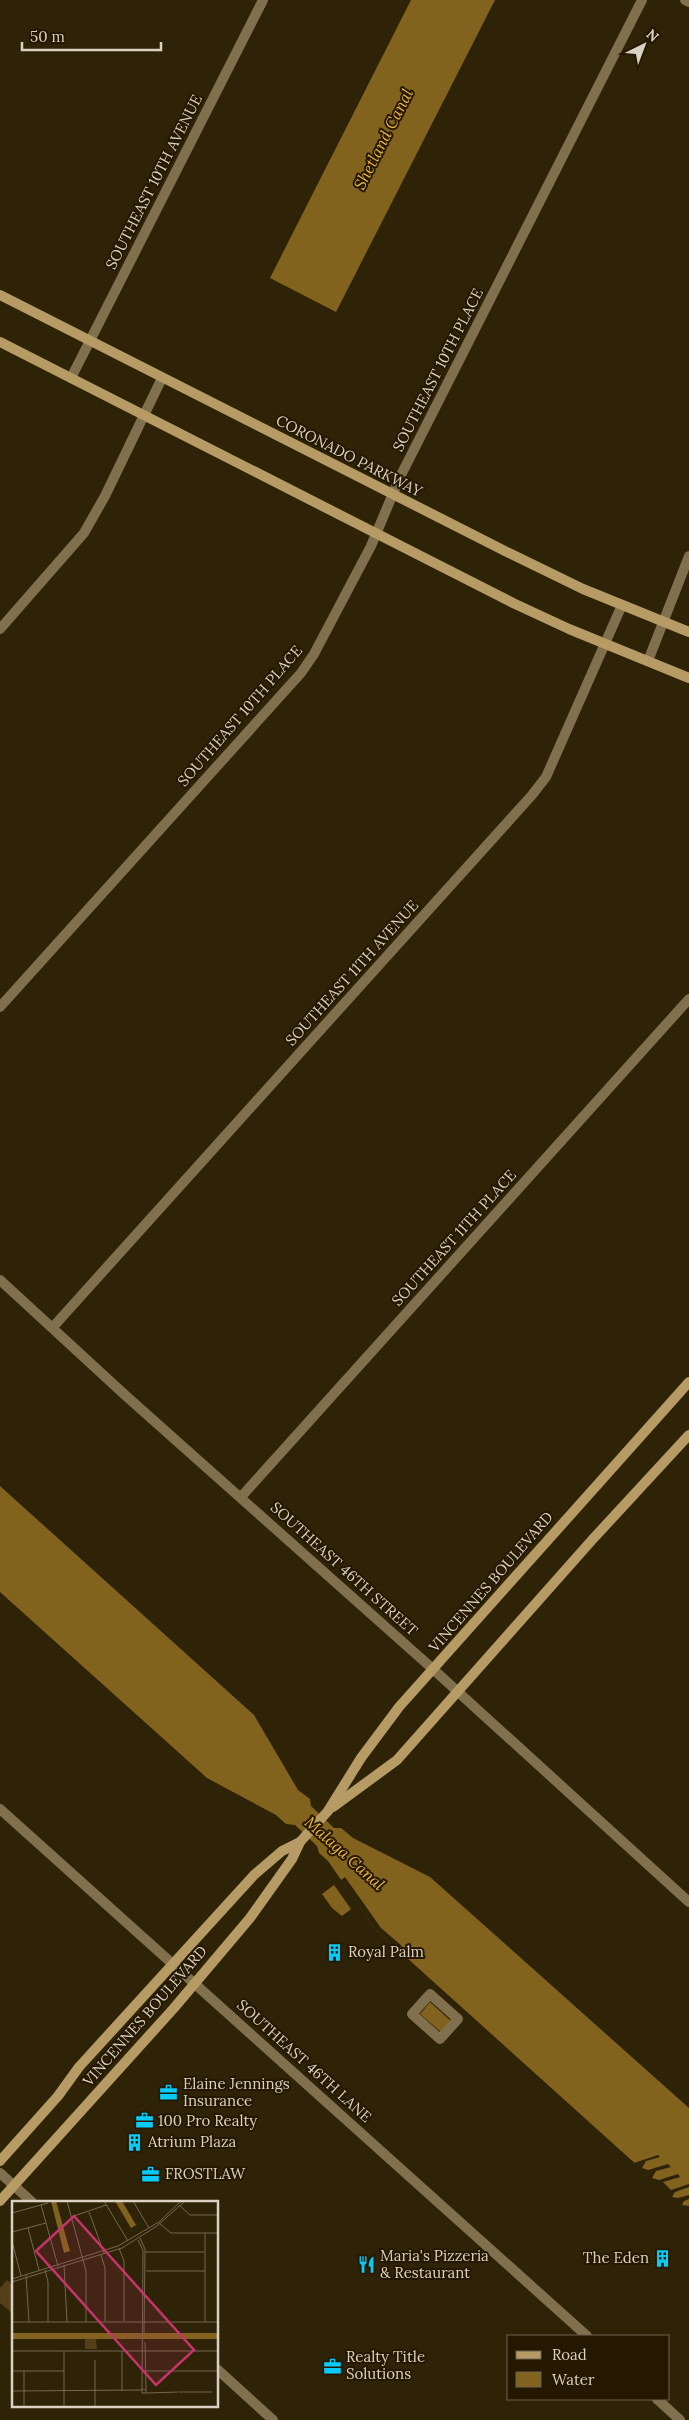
<svg xmlns="http://www.w3.org/2000/svg" width="689" height="2420" font-family="Lora,serif">
	<rect width="100%" height="100%" fill="#2e2207"/>
	<path fill="#534018" d="M 7,2280 L 14,2287 L 14,2315 L 0,2303 L 0,2288 Z"/>
	<g fill="#82631d">
		<path d="M 411,0 L 495,0 L 336,312 L 270,278 Z"/>
		<path d="M 0,1486 L 254,1715 L 298,1790 L 310,1799 L 311,1806 L 334,1828 L 341,1828 L 353,1838 L 430,1877 L 689,2108 L 689,2212 L 376,1930 L 328,1861 L 319,1853 L 317,1846 L 295,1825 L 286,1824 L 276,1815 L 207,1778 L 0,1592 Z"/>
		<path d="M 334,1885 L 351,1909 L 342,1916 L 332,1908 L 322,1894 Z"/>
		<path d="M 430,2002 L 451,2021 L 441,2032 L 420,2014 Z"/>
	</g>
	<g fill="#2e2207">
		<path d="M 345,1877 L 381,1928 L 402,1946 L 398,1950 L 376,1930 L 341,1880 Z"/>
		<path d="M 658,2155 L 660,2157 L 646,2161 L 642,2168 L 648,2170 L 668,2164 L 671,2167 L 656,2171 L 652,2178 L 659,2180 L 678,2174 L 680,2177 L 663,2182 L 671,2190 L 689,2184 L 689,2187 L 675,2192 L 672,2197 L 678,2198 L 689,2195 L 689,2199 L 684,2201 L 682,2205 L 689,2206 L 689,2214 L 634,2163 Z"/>
	</g>
	<g fill="none" stroke-linecap="round" stroke-linejoin="round">
		<g stroke="#81704e" stroke-width="10">
			<path d="M 685,0 L 689,2"/>
			<path d="M 71,378 L 263,0"/>
			<path d="M 0,629 L 84,533 L 105,496 L 162,378"/>
			<path d="M 648,661 L 689,556"/>
			<path d="M 0,1007 L 301,673 L 314,654 L 371,546 L 400,477 L 642,0"/>
			<path d="M 0,1280 L 125,1395 L 434,1670 L 689,1902"/>
			<path d="M 53,1327 L 532,795 L 546,777 L 622,605"/>
			<path d="M 241,1497 L 689,999"/>
			<path d="M 0,1809 L 587,2336"/>
			<path d="M 430,1994 L 458,2019 L 440,2039 L 412,2014 Z"/>
			<path d="M 0,2173 L 32,2202"/>
			<path d="M 218,2370 L 273,2420"/>
			<path d="M 657,2399 L 680,2420"/>
		</g>
		<g stroke="#b79b64" stroke-width="10">
			<path d="M 0,295 L 509,553 L 583,589 L 689,632"/>
			<path d="M 0,342 L 513,603 L 569,629 L 689,678"/>
			<path d="M 333,1807 L 397,1760 L 592,1540 L 689,1435"/>
			<path d="M 0,2161 L 58,2096 L 79,2067 L 254,1875 L 282,1851 L 300,1842"/>
			<path d="M 0,2201 L 174,2008 L 250,1918 L 292,1859 L 300,1842 L 328,1811 L 361,1758 L 399,1707 L 689,1382"/>
		</g>
	</g>
	<defs>
		<symbol id="building-bare" viewBox="-9 -9 18 18"><path d="M-4-6H4V6H1V3H-1V6H-4ZM-2.5-4.3h1.7v1.8h-1.7ZM.8-4.3h1.7v1.8H.8ZM-2.5-1h1.7V.8h-1.7ZM.8-1h1.7V.8H.8Z" fill="#08cbfa" stroke="#251800" stroke-width="2.5" paint-order="stroke"/></symbol>
		<symbol id="office-bare" viewBox="-9 -9 18 18"><path d="M-6-3h4V-5.5h4V-3h4V5H-6ZM-1-4.5V-3h2v-1.5ZM-6 0V1H6V0Z" fill="#08cbfa" stroke="#251800" stroke-width="2.5" paint-order="stroke"/></symbol>
		<symbol id="restaurant-bare" viewBox="-9 -9 18 18"><path d="M-5-6h1v4h1v-4h1v4h1v-4h1v5L-1.5 .5V6h-2V.5L-5-1ZM5-6V6H3V1.5H1.5Q1.5-4 5-6Z" fill="#08cbfa" stroke="#251800" stroke-width="2.5" paint-order="stroke"/></symbol>
	</defs>
	<g fill-rule="evenodd">
		<use href="#building-bare" x="322" y="1940" width="25" height="25"/>
		<use href="#office-bare" x="156" y="2080" width="25" height="25"/>
		<use href="#office-bare" x="132" y="2108" width="25" height="25"/>
		<use href="#building-bare" x="122" y="2130" width="25" height="25"/>
		<use href="#office-bare" x="138" y="2162" width="25" height="25"/>
		<use href="#building-bare" x="650" y="2246" width="25" height="25"/>
		<use href="#restaurant-bare" x="354" y="2252" width="25" height="25"/>
		<use href="#office-bare" x="320" y="2354" width="25" height="25"/>
	</g>
	<g text-anchor="middle" stroke-width="4" stroke-linejoin="round" paint-order="stroke">
		<g font-size="15" fill="#d9d1c2" stroke="#251800">
			<text transform="translate(154 182) rotate(-63)" y="5">SOUTHEAST 10TH AVENUE</text>
			<text transform="translate(438 370) rotate(-63)" y="5">SOUTHEAST 10TH PLACE</text>
			<text transform="translate(349 456) rotate(27)" y="5">CORONADO PARKWAY</text>
			<text transform="translate(240 716) rotate(-49)" y="5">SOUTHEAST 10TH PLACE</text>
			<text transform="translate(352 973) rotate(-48)" y="5">SOUTHEAST 11TH AVENUE</text>
			<text transform="translate(454 1238) rotate(-48)" y="5">SOUTHEAST 11TH PLACE</text>
			<text transform="translate(344 1569) rotate(42)" y="5">SOUTHEAST 46TH STREET</text>
			<text transform="translate(491 1582) rotate(-49)" y="5">VINCENNES BOULEVARD</text>
			<text transform="translate(145 2016) rotate(-49)" y="5">VINCENNES BOULEVARD</text>
			<text transform="translate(304 2061) rotate(42)" y="5">SOUTHEAST 46TH LANE</text>
		</g>
		<g font-size="15" fill="#d9d1c2" stroke="#251800" text-anchor="start">
			<text x="348" y="1957">Royal Palm</text>
			<text x="183" y="2089">Elaine Jennings<tspan x="183" dy="17">Insurance</tspan></text>
			<text x="158" y="2126">100 Pro Realty</text>
			<text x="148" y="2147">Atrium Plaza</text>
			<text x="165" y="2179">FROSTLAW</text>
			<text x="380" y="2261">Maria's Pizzeria<tspan x="380" dy="17">&amp; Restaurant</tspan></text>
			<text x="649" y="2263" text-anchor="end">The Eden</text>
			<text x="346" y="2362">Realty Title<tspan x="346" dy="17">Solutions</tspan></text>
		</g>
		<g font-size="16" font-style="italic" fill="#ecb639" stroke="#251800">
			<text transform="translate(383 139) rotate(-63)" y="6">Shetland Canal</text>
			<text transform="translate(345 1853) rotate(42)" y="6">Malaga Canal</text>
		</g>
	</g>
	<g transform="translate(12 2201)">
		<rect width="206" height="206" fill="#2e2207"/>
		<path d="M 84,137 L 85,148 L 73,148 L 73,138 Z" fill="#534018"/>
		<path d="M 39,0 L 44,0 L 58,50 L 52,52 ZM 103,0 L 110,0 L 124,24 L 119,27 ZM 0,132 L 207,132 L 206,138 L 0,138 Z" fill="#82631d"/>
		<path fill="none" stroke="#726852" stroke-width="1" d="M 55,0 L 74,70 L 74,121M 92,0 L 116,40M 121,0 L 137,27M 29,4 L 46,65M 167,4 L 178,14 L 207,14M 77,11 L 92,52M 0,12 L 36,2M 59,16 L 94,4M 147,22 L 159,32 L 207,32M 16,27 L 27,69M 0,31 L 34,22M 193,32 L 193,121M 128,37 L 133,48 L 132,132M 126,39 L 131,49 L 130,188M 0,40 L 9,75M 107,47 L 112,60 L 112,120M 133,51 L 192,51M 89,54 L 93,67 L 93,120M 52,64 L 55,121M 33,69 L 36,81 L 36,121M 134,70 L 193,70M 14,74 L 17,121M 0,78 L 106,45 L 147,21 L 169,0M 0,81 L 110,47 L 145,25 L 173,0M 0,121 L 207,121M 133,141 L 134,189M 0,150 L 207,150M 0,170 L 52,170M 131,170 L 207,170M 130,188 L 134,189 L 134,192 L 130,192 ZM 0,190 L 130,189M 110,190 L 110,150M 167,191 L 200,191M 134,192 L 166,191M 12,206 L 12,170M 52,206 L 52,150M 83,206 L 83,159"/>
		<path fill="#c5346a" fill-opacity="0.15" stroke="#c5346a" stroke-width="2.5" d="M 62,15 L 182,149 L 144,184 L 24,50 Z"/>
		<rect width="206" height="206" fill="none" stroke="#d9d1c2" stroke-width="2.5"/>
	</g>
	<rect x="507" y="2335" width="162" height="65" fill="#251800" stroke="#6d624e"/>
	<rect x="516" y="2351" width="25" height="8" fill="#b79b64" stroke="#6d624e"/>
	<text x="552" y="2360" font-size="15" fill="#d9d1c2">Road</text>
	<rect x="516" y="2372" width="25" height="15" fill="#82631d" stroke="#6d624e"/>
	<text x="552" y="2385" font-size="15" fill="#d9d1c2">Water</text>
	<g transform="translate(644 45) rotate(42)" stroke="#251800" stroke-width="4" paint-order="stroke">
	<path d="M0-4L9 19L0 12L-9 19Z" fill="#d9d1c2"/>
	<text y="-8" font-size="14" font-weight="bold" text-anchor="middle" fill="#d9d1c2">N</text>
	</g>
	<path d="M22 42v8h139v-8" fill="none" stroke="#d9d1c2" stroke-width="2.5"/>
	<text x="30" y="42" font-size="15" fill="#d9d1c2" stroke="#251800" stroke-width="4" paint-order="stroke">50 m</text>
</svg>
